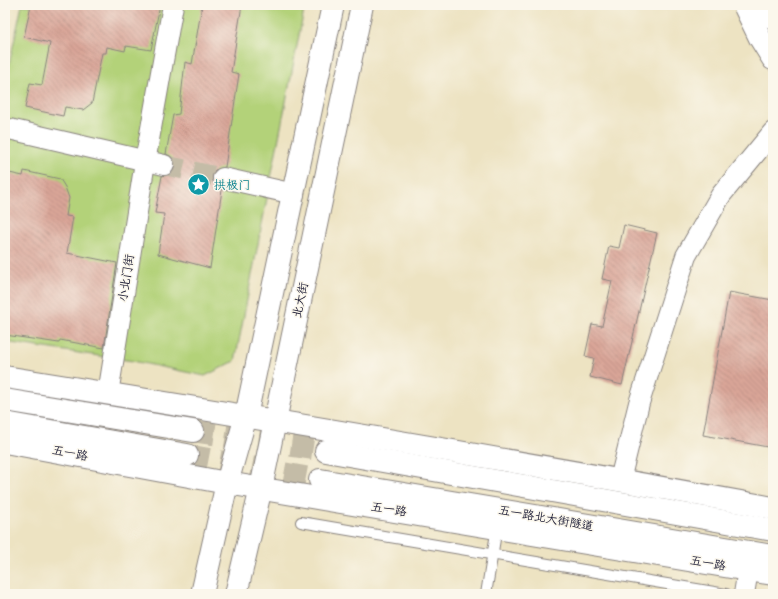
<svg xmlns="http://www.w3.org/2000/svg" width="778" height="599" font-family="Mynerve,'LXGW WenKai TC',sans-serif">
	<defs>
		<pattern id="building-back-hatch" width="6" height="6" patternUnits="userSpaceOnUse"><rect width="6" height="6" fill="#daa698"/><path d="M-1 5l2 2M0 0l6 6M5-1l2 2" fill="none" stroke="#b0877d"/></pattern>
	</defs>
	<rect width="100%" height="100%" fill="#fbf7ec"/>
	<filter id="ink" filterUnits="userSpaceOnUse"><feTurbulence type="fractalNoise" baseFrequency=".025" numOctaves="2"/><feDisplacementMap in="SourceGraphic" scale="8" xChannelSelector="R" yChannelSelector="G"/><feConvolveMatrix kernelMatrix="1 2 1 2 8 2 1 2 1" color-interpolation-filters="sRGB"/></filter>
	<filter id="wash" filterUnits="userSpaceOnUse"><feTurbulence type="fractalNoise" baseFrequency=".012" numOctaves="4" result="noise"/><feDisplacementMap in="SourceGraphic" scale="16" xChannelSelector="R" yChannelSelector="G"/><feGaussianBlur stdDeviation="0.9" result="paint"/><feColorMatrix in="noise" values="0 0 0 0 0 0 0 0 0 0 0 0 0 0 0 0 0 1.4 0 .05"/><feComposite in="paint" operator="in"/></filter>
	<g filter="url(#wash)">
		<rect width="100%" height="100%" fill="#ede3c2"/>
		<path fill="#b3d279" stroke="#6a7a5a" d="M 22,5 L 305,5 L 235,361 L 205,376 L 133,361 L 5,342 L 5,83 Z"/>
		<g id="blocks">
			<g fill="url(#building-back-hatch)">
				<path d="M 31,5 L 160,5 L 151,50 L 126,46 L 125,51 L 107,47 L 106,53 L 102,53 L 92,103 L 83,110 L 65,107 L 63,116 L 25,108 L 30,83 L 42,85 L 50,43 L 24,37 Z"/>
				<path d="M 202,5 L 242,5 L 231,72 L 239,74 L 225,167 L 215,170 L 212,176 L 215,186 L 222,190 L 210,268 L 158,254 L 164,214 L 155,213 L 162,176 L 172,173 L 175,167 L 172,157 L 166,154 L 173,115 L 179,114 L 185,62 L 192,64 Z"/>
				<path d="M 24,171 L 60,179 L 65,187 L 69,198 L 66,216 L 73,217 L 67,253 L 117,263 L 104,348 L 60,340 L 59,343 L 5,335 L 5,172 L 23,176 Z"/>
				<path d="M 624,225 L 657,233 L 622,385 L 590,377 L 594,358 L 585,356 L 592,324 L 602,326 L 612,281 L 602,279 L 609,246 L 619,248 Z"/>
				<path d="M 729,292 L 773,300 L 773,448 L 703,435 Z"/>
			</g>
		</g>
	</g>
	<g filter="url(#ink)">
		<use href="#blocks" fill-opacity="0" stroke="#88827e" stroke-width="1"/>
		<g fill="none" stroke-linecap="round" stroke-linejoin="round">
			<path stroke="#c4bca7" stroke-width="20" stroke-dasharray="20 10" stroke-linecap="butt" d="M 164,165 L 223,178"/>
			<g stroke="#c4bca7" stroke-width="22" stroke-dasharray="22 11" stroke-linecap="butt">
				<path d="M 193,431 L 326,451"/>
				<path d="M 187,455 L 320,480"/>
			</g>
			<defs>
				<g id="lane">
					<path d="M 301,522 L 726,594"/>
					<path d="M 486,594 L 497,527"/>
				</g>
				<g id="street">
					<path d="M 5,128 L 164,165"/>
					<path d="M 223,178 L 294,194"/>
					<path d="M 108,394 L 145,162 L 173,5"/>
					<path d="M 620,480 L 639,403 L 686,256 L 721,195 L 773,132"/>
					<path d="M 744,594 L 748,570"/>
				</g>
				<g id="secondary">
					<path d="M 744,5 L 760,38 L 773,59"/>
					<path d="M 765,5 L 773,18"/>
				</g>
				<g id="primary">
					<path d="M 5,377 C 261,418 518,461 773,508"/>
					<path d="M 5,400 L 193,431"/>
					<path d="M 5,423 L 187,455"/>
					<path d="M 5,442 L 227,483 L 773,574"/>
					<path d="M 326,451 L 773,530"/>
					<path d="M 320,480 L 773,556"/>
					<path d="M 202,594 L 227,483 L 246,416 L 333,5"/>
					<path d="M 236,594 L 261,488 L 362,5"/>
				</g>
			</defs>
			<use href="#lane" stroke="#88827e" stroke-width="12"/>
			<use href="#street" stroke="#88827e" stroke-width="22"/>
			<use href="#secondary" stroke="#88827e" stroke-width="24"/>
			<use href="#primary" stroke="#88827e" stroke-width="24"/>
			<use href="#lane" stroke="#fff" stroke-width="10"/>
			<use href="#street" stroke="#fff" stroke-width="20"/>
			<use href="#secondary" stroke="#fff" stroke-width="22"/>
			<use href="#primary" stroke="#fff" stroke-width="22"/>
		</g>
	</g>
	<defs>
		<symbol id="sight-disc" viewBox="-11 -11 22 22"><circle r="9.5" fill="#0f9aa8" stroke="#fbf7ec"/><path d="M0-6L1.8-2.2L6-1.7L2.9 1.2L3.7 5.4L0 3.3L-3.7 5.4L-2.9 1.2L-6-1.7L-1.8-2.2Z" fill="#fff"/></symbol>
	</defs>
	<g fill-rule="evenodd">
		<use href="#sight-disc" x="186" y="172" width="25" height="25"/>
	</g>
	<g text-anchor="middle" stroke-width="3" stroke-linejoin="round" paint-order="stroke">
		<g font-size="12" fill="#0d838f" stroke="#fbf7ec" text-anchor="start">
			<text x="214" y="189">拱极门</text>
		</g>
		<g font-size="12" fill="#22223b" stroke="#fbf7ec">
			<text transform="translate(126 278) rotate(-81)" y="4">小北门街</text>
			<text transform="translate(300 300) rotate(-78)" y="4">北大街</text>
			<text transform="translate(70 453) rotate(11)" y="4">五一路</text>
			<text transform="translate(389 509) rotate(9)" y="4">五一路</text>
			<text transform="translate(546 518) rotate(10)" y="4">五一路北大街隧道</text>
			<text transform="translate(708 563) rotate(10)" y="4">五一路</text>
		</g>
	</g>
	<rect width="778" height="599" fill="none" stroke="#fbf7ec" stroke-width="20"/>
</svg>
